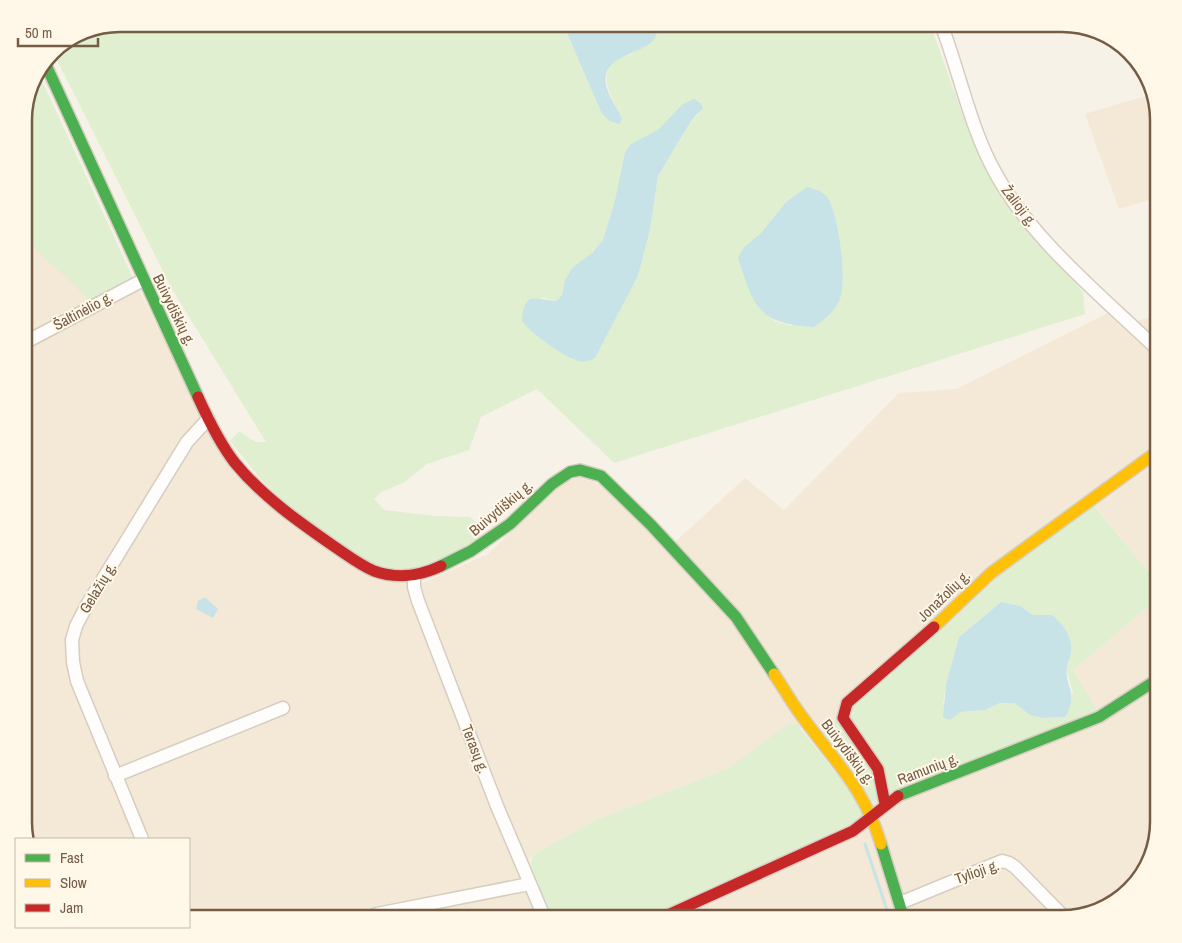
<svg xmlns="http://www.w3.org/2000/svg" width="1182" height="943" font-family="'Archivo Narrow',sans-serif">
	<rect width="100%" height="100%" fill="#f7f2e7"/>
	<g fill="#f3e9d6">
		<path d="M 1152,94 L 1158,120 L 1158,197 L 1119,209 L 1085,114 Z"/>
		<path d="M 27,240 L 134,280 L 233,471 L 420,584 L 488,554 L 562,483 L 579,477 L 607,487 L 740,630 L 803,727 L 748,755 L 729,768 L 596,820 L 534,854 L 529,861 L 550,919 L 189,919 L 189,839 L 27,839 L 24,829 L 24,242 Z"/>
		<path d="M 1122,306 L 1138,321 L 1158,315 L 1158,584 L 1094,504 L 937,633 L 822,732 L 675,542 L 745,478 L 784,510 L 899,393 L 957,389 Z"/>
		<path d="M 1158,598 L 1158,823 L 1134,886 L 1104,909 L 1062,919 L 909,919 L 872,802 L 1097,710 L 1073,670 Z"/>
		<path d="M 865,812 L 897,919 L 642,919 L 751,872 Z"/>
	</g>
	<g fill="#dfefd0" fill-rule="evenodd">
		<path d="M 120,24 L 563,24 L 602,114 L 618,110 C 610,95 597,71 618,58 C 621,56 625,57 629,55 C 639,51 648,41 657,34 L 657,24 L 930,24 L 970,135 L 1002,200 L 1083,292 L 1085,314 L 614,463 L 537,389 L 481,417 L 469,450 L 427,464 L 405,482 L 381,492 L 374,499 L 384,510 L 437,516 L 470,517 L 479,525 L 481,534 L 478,540 L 428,566 L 405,569 L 380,566 L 362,558 L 284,503 L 259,477 L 230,441 L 239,431 L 256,442 L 266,442 L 172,289 L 53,52 L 56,48 ZM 700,113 L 691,121 L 658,176 L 650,230 L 638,276 L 595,358 L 540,297 L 556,301 L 562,295 L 565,280 L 573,267 L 593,252 L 603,240 L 615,200 L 625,152 L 631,144 L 659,129 L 668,120 ZM 786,202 L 792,326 L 775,321 L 762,311 L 744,247 L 761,233 Z"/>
		<path d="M 38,72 L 134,280 L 92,302 L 27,241 L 24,242 C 24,202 15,102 38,72 Z"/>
		<path d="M 1093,504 L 1158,584 L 1158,598 L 1073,670 L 1097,710 L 872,802 L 822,732 L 996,578 ZM 1001,602 L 1020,606 L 1033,615 L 1052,615 L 1071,653 L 1066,668 L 1073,693 L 1065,717 L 1042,718 L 1030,715 L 1014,703 L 1000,703 L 985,710 L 960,712 L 943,703 L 946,684 L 959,637 Z"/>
		<path d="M 788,724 L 797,724 L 863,807 L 861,819 L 751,872 L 642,919 L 550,919 C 542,900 522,874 534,854 L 596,820 L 729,768 Z"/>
	</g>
	<g fill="#c7e3e8">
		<path d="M 563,24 L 657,24 C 657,29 658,35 654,39 C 641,57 595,54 608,91 C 611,100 618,109 622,119 L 619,124 L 610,121 L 602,114 Z"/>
		<path d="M 694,99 L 701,104 L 703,108 L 691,121 L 658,176 L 650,230 L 638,276 L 595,358 C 589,361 583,363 576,360 C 561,355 531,333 522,321 C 524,291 534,299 556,301 L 562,295 L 565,280 L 573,267 L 593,252 L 603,240 L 615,200 L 625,152 L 631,144 L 659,129 L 683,104 Z"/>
		<path d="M 807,187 C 814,189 823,191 827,197 C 839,214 847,281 840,299 C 835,311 824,320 814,327 C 758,324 754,307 738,258 L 744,247 L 761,233 L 786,202 Z"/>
		<path d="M 205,597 L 218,609 L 213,618 L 196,609 L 198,601 Z"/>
		<path d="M 1001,602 L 1020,606 L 1033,615 L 1052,615 C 1063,624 1073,637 1071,652 C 1071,657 1067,662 1067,667 C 1064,688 1080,690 1065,717 L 1042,718 L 1030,715 L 1014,703 L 1000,703 L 985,710 L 960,712 L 950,720 L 943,717 L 946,684 L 959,637 Z"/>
	</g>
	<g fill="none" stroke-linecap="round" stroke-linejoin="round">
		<path stroke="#c7e3e8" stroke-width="3" d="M 865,844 L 890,919"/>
		<defs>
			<g id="street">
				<path d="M 941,24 C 960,73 970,128 996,174 C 1032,240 1104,298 1158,350"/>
				<path d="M 24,343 L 143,280"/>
				<path d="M 414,575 L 414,587 L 418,601 L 497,806 L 545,919"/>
				<path d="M 115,776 L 283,708"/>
				<path d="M 142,839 L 77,681 L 73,662 L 72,640 L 76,626 L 87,605 L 187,442 L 208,419"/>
				<path d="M 900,903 L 1002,861 L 1009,863 L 1015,867 L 1065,918"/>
				<path d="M 364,919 L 377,914 L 529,884"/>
			</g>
			<g id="fast">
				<path d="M 45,63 L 198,397"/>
				<path d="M 441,566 L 471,551 L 510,524 L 552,484 L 570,472 L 580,470 L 601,476 L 651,525 L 736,617 L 774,674"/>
				<path d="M 898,796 L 1099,717 L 1158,679"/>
				<path d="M 881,844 L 904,919"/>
			</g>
			<g id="slow">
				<path d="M 934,627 L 991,573 L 1158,451"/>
				<path d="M 774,674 C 783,687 791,702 801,715 C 834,761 864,787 881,844"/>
			</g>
			<g id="jam">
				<path d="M 198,397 C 208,419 220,444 235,463 C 263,497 299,522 335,547 C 347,555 360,565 374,571 C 396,579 420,576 441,566"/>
				<path d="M 885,804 L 878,769 L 843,718 L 847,703 L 934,627"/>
				<path d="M 659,919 L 853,831 L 898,796"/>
			</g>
		</defs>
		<use href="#street" stroke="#d6cdc2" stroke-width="15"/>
		<use href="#fast" stroke="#d7cec3" stroke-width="14"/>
		<use href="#slow" stroke="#d7cec3" stroke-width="14"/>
		<use href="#jam" stroke="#d7cec3" stroke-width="14"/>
		<use href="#street" stroke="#fefdfb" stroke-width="12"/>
		<use href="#fast" stroke="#4caf50" stroke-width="11"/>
		<use href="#slow" stroke="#ffc107" stroke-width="11"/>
		<use href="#jam" stroke="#c62828" stroke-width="11"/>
	</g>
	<g text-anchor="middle" stroke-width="4" stroke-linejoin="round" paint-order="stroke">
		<g font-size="15" fill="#765b45" stroke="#fff8e8">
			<text transform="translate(1019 206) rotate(53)" y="5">Žalioji g.</text>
			<text transform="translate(174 310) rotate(64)" y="5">Buivydiškių g.</text>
			<text transform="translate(83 311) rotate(-28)" y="5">Šaltinėlio g.</text>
			<text transform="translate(501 508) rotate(-40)" y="5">Buivydiškių g.</text>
			<text transform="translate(98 588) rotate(-59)" y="5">Gelažių g.</text>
			<text transform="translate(944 596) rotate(-44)" y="5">Jonažolių g.</text>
			<text transform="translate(475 749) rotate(69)" y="5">Terasų g.</text>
			<text transform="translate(848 752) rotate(53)" y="5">Buivydiškių g.</text>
			<text transform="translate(928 769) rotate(-21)" y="5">Ramunių g.</text>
			<text transform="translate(977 872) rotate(-19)" y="5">Tylioji g.</text>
		</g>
	</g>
	<path d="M0 0H1182V943H0ZM120 32H1062A88 88 0 0 1 1150 120V822A88 88 0 0 1 1062 910H120A88 88 0 0 1 32 822V120A88 88 0 0 1 120 32Z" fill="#fff8e8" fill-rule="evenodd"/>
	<path fill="none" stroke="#765b45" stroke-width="2.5" d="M120 32H1062A88 88 0 0 1 1150 120V822A88 88 0 0 1 1062 910H120A88 88 0 0 1 32 822V120A88 88 0 0 1 120 32Z"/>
	<rect x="15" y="838" width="175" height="90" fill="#fff8e8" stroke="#c8b9a7"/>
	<rect x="25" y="854" width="25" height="8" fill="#4caf50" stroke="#c8b9a7"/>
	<text x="60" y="863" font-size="15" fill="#765b45">Fast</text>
	<rect x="25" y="879" width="25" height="8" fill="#ffc107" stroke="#c8b9a7"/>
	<text x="60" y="888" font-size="15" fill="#765b45">Slow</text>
	<rect x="25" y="904" width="25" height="8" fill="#c62828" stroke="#c8b9a7"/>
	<text x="60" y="913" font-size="15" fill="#765b45">Jam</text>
	<path d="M18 38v8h80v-8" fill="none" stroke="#765b45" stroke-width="2.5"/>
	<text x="25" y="38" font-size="15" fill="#765b45" stroke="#fff8e8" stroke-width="4" paint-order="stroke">50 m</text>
</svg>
